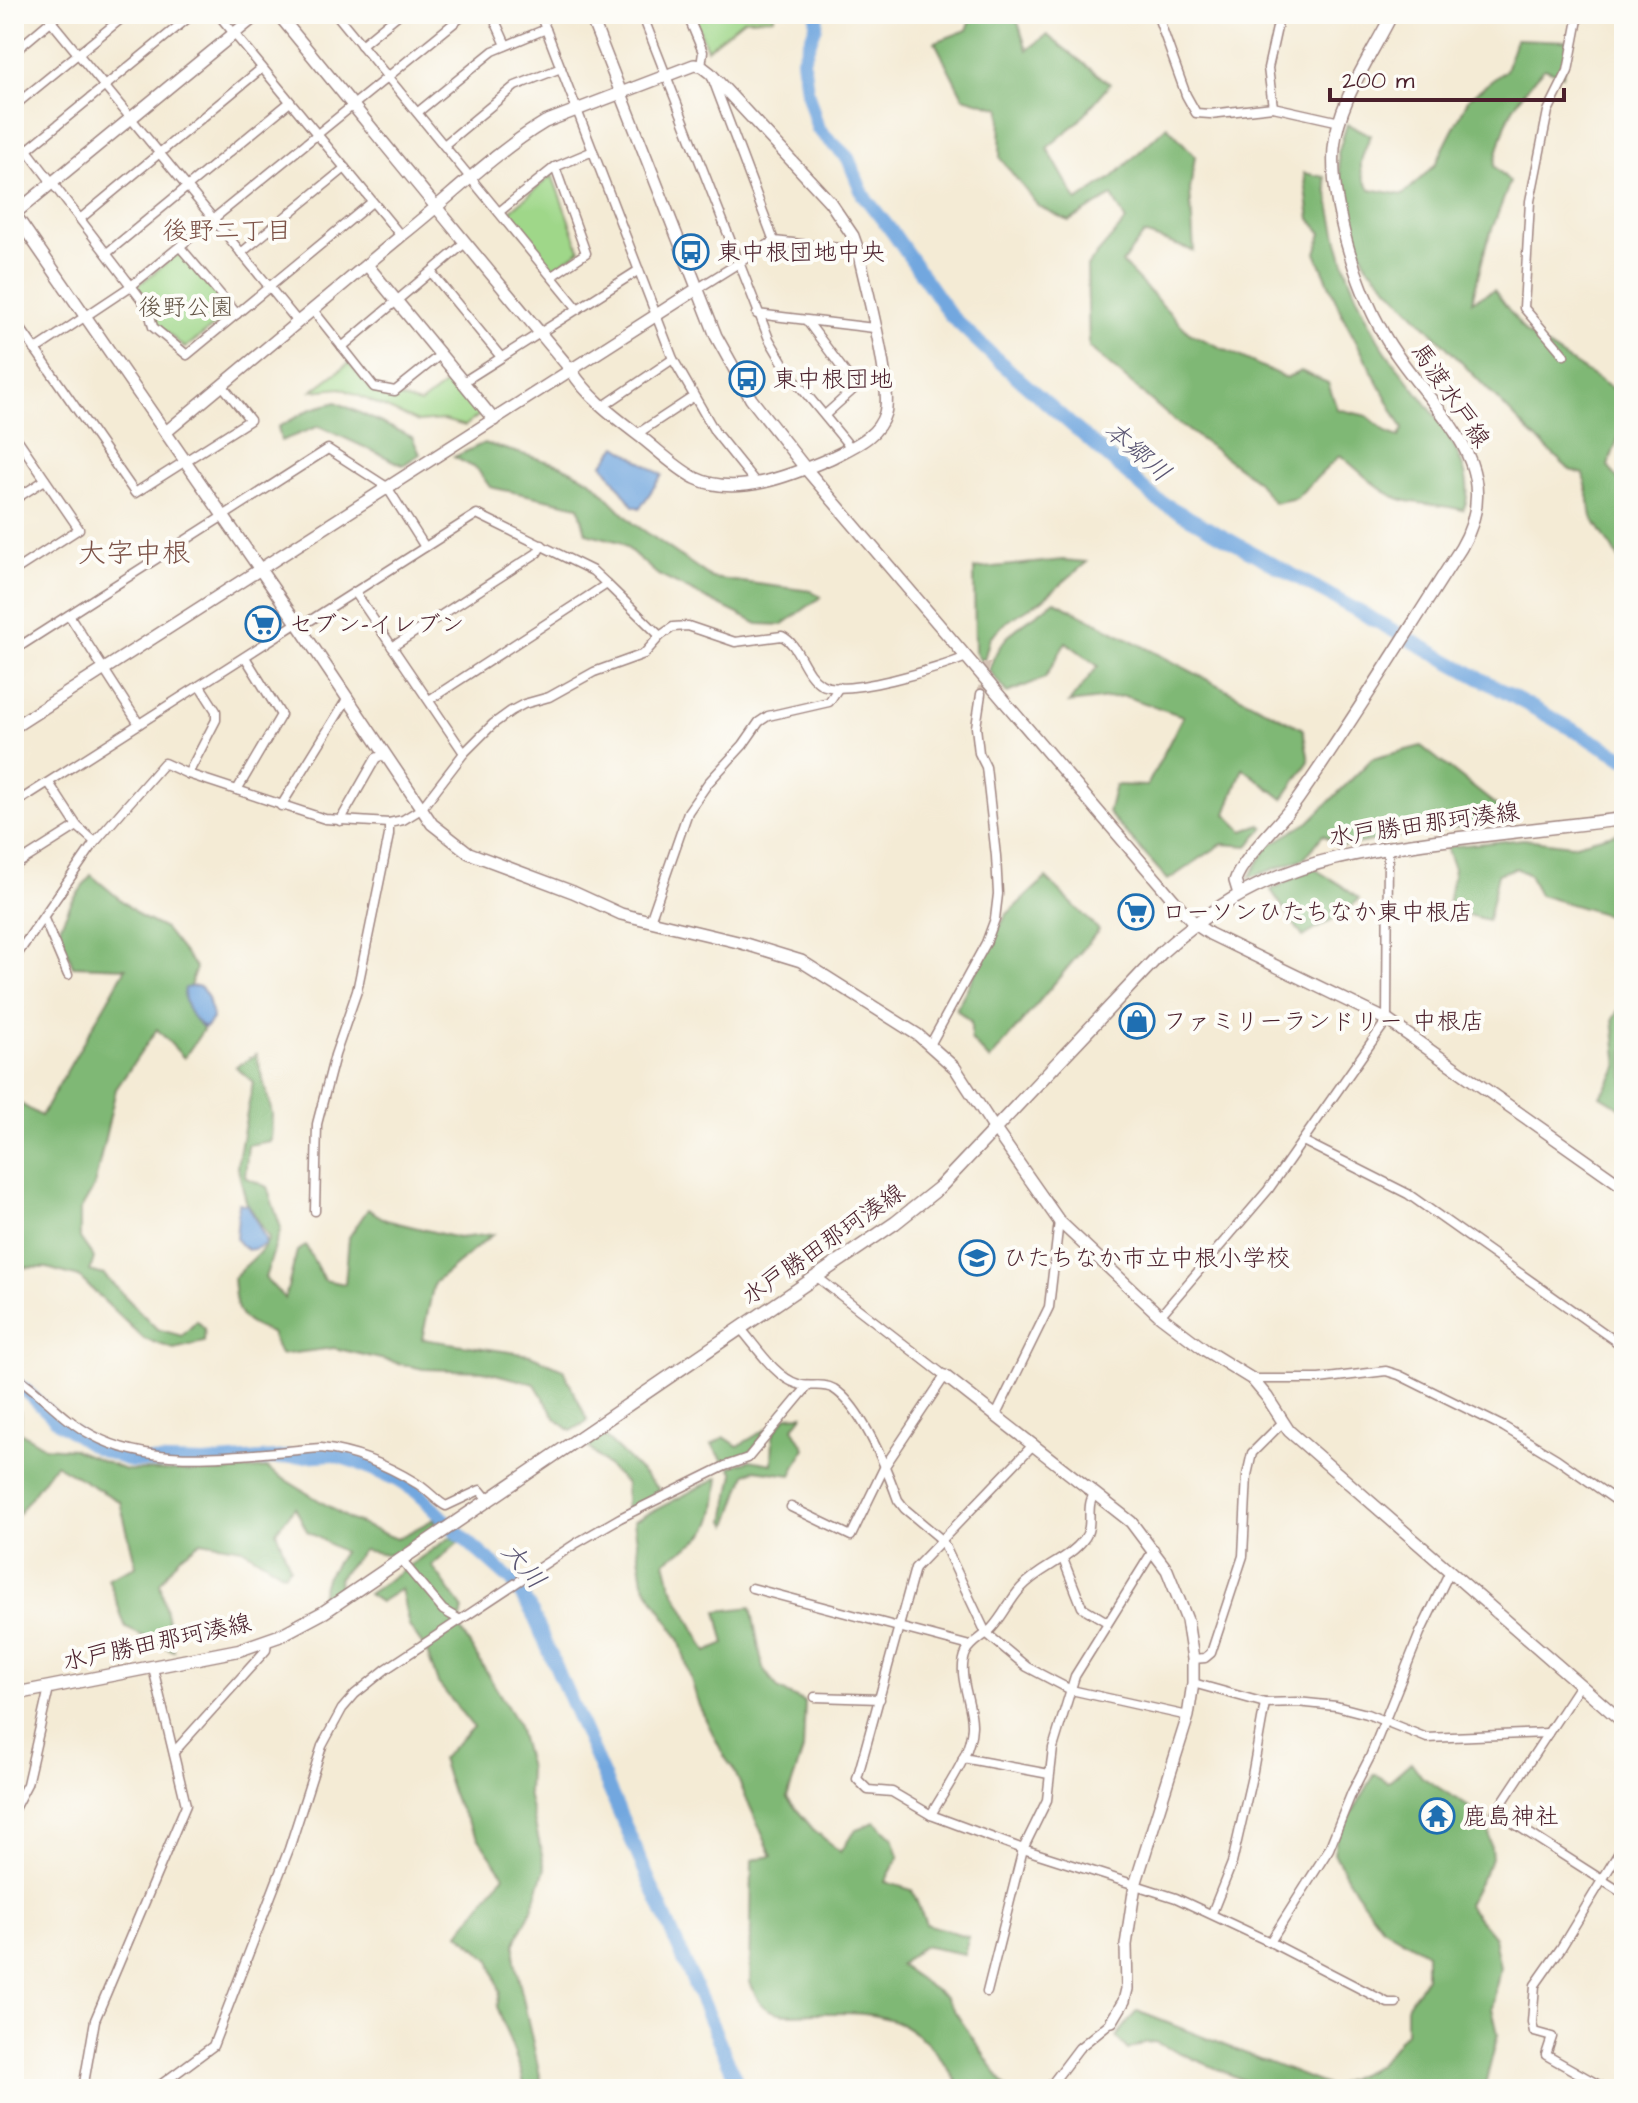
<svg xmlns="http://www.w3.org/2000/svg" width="1638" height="2103" font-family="'Architects Daughter','Klee One',sans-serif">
	<rect width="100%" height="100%" fill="#fdfcf7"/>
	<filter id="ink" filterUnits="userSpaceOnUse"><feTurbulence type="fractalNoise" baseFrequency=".0125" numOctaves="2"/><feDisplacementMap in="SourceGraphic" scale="16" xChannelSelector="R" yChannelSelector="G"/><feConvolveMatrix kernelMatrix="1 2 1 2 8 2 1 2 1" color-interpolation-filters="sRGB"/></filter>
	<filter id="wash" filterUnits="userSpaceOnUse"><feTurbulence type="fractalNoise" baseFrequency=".006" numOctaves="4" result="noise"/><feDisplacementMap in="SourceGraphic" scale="32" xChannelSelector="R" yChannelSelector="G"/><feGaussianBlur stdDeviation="1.8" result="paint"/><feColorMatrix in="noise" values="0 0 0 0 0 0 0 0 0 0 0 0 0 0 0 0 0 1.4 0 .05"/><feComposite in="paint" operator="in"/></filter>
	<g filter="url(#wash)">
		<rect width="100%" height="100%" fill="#f4ebd5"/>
		<g fill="#9fd789" stroke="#747b5a" stroke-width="2">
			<path d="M 693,14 L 774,14 L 774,18 L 744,19 L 707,49 Z"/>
			<path d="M 552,175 L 580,250 L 552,269 L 507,214 Z"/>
			<path d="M 180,252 L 231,313 L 185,348 L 157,324 L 152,308 L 136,287 Z"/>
			<path d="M 349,363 L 372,390 L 420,404 L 454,378 L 482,413 L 465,426 L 443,420 L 418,422 L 341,388 L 312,391 Z"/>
		</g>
		<g fill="#7fb875" stroke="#646c50" stroke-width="2">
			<path d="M 973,14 L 1023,14 L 1017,19 L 1027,50 L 1047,35 L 1110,84 L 1079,121 L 1047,148 L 1077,201 L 1113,177 L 1167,126 L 1195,156 L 1190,190 L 1194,251 L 1144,234 L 1122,263 L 1189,333 L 1286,378 L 1301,371 L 1328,383 L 1337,409 L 1367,416 L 1388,433 L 1399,437 L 1403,429 L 1342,315 L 1316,253 L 1322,233 L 1310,219 L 1304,173 L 1325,177 C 1333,221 1341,266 1362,307 C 1370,323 1378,342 1389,356 C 1414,390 1486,465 1463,510 C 1445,505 1426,505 1407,501 C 1381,495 1360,471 1340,455 L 1296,498 L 1274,503 L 1256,480 L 1170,417 L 1089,347 L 1087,266 L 1126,221 L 1112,196 L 1069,221 L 1038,206 L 1000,158 L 1001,108 L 963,97 L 935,42 L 967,30 Z"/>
			<path d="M 1516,39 L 1568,41 L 1563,75 L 1544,68 C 1510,106 1506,117 1494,166 L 1510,182 L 1486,245 L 1472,301 L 1494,290 L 1526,333 L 1624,396 L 1624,422 L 1608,466 L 1624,488 L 1624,567 L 1592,517 L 1584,474 L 1570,470 L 1527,430 L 1366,264 L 1343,199 L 1338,153 L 1347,124 L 1371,135 C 1361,156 1355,169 1370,189 L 1403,195 L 1435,165 L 1469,98 L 1506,70 Z"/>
			<path d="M 336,402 L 412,437 L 420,454 L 403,465 L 319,426 L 281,441 L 278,427 L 311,409 Z"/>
			<path d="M 484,443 L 560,465 L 592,481 L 633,523 L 712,578 L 811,591 L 821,597 L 782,625 L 758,624 L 658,575 L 620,542 L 586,533 L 579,506 L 490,487 L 477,469 L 454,457 Z"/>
			<path d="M 1063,560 L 1087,562 L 1042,600 L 1006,622 L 990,637 L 983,664 L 975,652 L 974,569 Z"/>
			<path d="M 1055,601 L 1303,729 L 1309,761 L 1283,799 L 1243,768 L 1226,814 L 1243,831 L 1261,825 L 1264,828 L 1248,846 L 1222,844 L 1168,880 L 1108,813 L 1115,785 L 1147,786 L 1183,716 L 1124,696 L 1069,703 L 1098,666 L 1066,642 L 1045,678 L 1007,693 L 989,670 C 1001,631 1025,624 1055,601 Z"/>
			<path d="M 1421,746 L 1512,818 L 1343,846 L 1323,835 L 1305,858 L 1249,878 L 1268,846 L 1309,822 L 1372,759 Z"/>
			<path d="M 1624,831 L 1624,920 L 1539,895 L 1529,875 L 1516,868 L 1498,874 L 1488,920 L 1447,910 L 1454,869 L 1446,847 L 1524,839 L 1572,845 Z"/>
			<path d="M 1313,868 L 1341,885 L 1359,899 L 1348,910 L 1303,937 L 1271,890 Z"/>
			<path d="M 91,875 L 141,917 L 165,929 L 196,968 L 190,986 L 203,1030 L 184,1058 L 157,1029 L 116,1089 L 94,1187 L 80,1211 L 80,1238 L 94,1258 L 90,1271 L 104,1275 L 157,1329 L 182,1336 L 197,1321 L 205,1329 L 204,1342 L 174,1349 L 144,1339 L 79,1277 L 47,1268 L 14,1267 L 14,1100 L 41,1116 L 126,968 L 73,966 L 59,929 L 71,903 Z"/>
			<path d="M 1046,878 L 1099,930 L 990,1060 L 971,1040 L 971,1022 L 956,1009 L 1006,915 Z"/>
			<path d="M 1624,1002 L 1624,1110 L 1601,1096 L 1618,1067 L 1613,1018 Z"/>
			<path d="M 256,1054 L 272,1113 L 271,1141 L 248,1145 L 245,1177 L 267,1187 L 281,1228 L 265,1278 L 285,1299 L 297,1251 L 306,1246 L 324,1280 L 345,1284 L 349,1237 L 368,1209 L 386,1220 L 458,1238 L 493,1234 L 434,1283 L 422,1339 L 530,1355 L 563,1369 L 588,1421 L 571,1431 L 556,1419 L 535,1384 L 483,1371 L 423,1369 L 334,1348 L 280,1355 L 271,1333 C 237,1321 236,1313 233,1278 C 245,1265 262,1254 269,1238 L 246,1201 L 237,1165 L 253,1082 L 236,1067 Z"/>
			<path d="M 14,1402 L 21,1414 L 20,1432 L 45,1447 L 73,1449 L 125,1470 L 220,1472 L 266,1468 L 351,1520 L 397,1539 L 434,1519 L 436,1523 L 427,1534 L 397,1556 L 363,1550 L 339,1577 L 340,1594 L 318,1607 L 326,1578 L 343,1552 L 307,1531 L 295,1507 L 276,1531 L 290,1567 L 284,1574 L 242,1548 L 201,1541 L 180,1557 L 160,1583 L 174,1651 L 126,1628 L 108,1578 L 136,1566 L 120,1502 L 55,1464 L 14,1520 Z"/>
			<path d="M 803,1415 L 793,1428 L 805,1448 L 791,1475 L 755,1470 L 746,1474 L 728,1525 L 725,1521 L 734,1473 L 730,1467 L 750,1460 L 772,1464 L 773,1434 L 787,1416 Z"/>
			<path d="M 768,1428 L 749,1455 L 725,1463 L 712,1445 L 724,1437 L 738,1446 Z"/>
			<path d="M 601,1433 L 663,1493 L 626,1509 L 626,1484 L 586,1445 Z"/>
			<path d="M 719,1477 C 713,1533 713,1532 665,1561 L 671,1585 L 707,1652 L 725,1644 L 717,1611 L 751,1607 L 763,1668 L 779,1690 L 805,1702 L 803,1750 L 787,1798 L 813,1829 L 840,1852 L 856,1829 L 875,1822 L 893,1838 L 899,1856 L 885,1882 L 912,1890 L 926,1924 L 969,1937 L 964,1954 L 923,1946 L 899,1965 L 945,1997 L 1007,2089 L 962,2089 C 946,2064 928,2037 899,2023 C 874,2011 843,2013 815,2013 C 800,2013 780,2017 766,2008 C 758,2003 754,1991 750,1982 L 752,1860 L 772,1856 L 734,1770 L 724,1756 L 699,1706 L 679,1639 L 643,1582 L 634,1521 Z"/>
			<path d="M 451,1537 L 459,1542 L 432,1566 L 463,1609 L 459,1627 L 517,1723 L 529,1768 L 528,1793 L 545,1868 L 532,1909 L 515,1943 L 515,1962 L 543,2089 L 525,2089 L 521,2071 L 497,2007 L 500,1991 L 490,1960 L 459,1933 L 504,1875 L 470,1826 L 454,1799 L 441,1759 L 473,1727 L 438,1683 L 426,1650 L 409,1626 L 401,1589 L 380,1602 L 368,1594 Z"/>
			<path d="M 1411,1762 L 1422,1777 L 1488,1819 L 1492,1858 L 1467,1905 L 1494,1937 L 1500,1968 L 1492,2008 L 1498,2034 L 1484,2089 L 1414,2089 L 1399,2083 L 1387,2089 L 1264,2089 L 1155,2042 L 1144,2043 L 1128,2050 L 1116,2037 L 1137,2011 L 1331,2087 L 1378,2065 L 1406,2032 L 1406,2007 L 1426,1977 L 1426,1953 L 1382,1927 L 1355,1891 L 1334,1853 L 1336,1840 L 1375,1774 L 1388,1782 Z"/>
		</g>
		<g fill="#72a7df" stroke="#5e6385" stroke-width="2">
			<path d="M 617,446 L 662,475 L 640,508 L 633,506 L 603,464 Z"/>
			<path d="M 195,986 L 201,987 L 208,998 L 213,1019 L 205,1028 C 193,1022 181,1001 185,988 Z"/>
			<path d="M 239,1203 L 248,1205 L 265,1238 L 265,1244 C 251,1252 245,1252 236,1239 Z"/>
		</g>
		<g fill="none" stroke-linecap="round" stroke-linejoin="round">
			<g stroke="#72a7df" stroke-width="14">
				<path d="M 817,14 L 816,26 L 803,59 L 807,91 L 818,129 L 848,158 L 863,195 L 893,233 L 950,315 L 992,355 L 1157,500 L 1624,758"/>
				<path d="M 14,1383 L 24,1389 L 59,1423 L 93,1446 L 131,1461 L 204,1463 L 331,1454 L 357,1462 L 398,1480 L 417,1492 L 459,1534 L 512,1581 L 532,1612 L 740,2089"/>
			</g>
		</g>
	</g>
	<g filter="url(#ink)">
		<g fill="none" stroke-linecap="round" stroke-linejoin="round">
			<path stroke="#d2c2b3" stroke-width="8" stroke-dasharray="8 4" stroke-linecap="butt" d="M 981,694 L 987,662"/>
			<defs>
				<g id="street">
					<path d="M 218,14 L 401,236"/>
					<path d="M 336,14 L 578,309"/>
					<path d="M 492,14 L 506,45"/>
					<path d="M 540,14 L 673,359 L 715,432 L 756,483"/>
					<path d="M 642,14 L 769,339 L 789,373 L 851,448"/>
					<path d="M 687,14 L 703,52 L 701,66"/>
					<path d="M 1157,14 L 1186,95 L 1196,113 L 1210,114 L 1273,107 L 1340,122"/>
					<path d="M 51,21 L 298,322"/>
					<path d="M 361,45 L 399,14"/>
					<path d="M 14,52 L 59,14"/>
					<path d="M 712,77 L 774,241"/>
					<path d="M 14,106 L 127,14"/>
					<path d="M 1273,107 L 1268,68 L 1280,14"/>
					<path d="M 418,112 L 493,51 L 546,29"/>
					<path d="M 14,133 L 148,308 L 153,327 L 187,355 L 372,202"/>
					<path d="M 444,145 L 515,86 L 561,68"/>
					<path d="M 27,150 L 193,14"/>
					<path d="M 499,212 L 555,167 L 593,151"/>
					<path d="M 80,219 L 262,68"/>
					<path d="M 180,247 L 237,314"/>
					<path d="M 107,253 L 290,102"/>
					<path d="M 241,253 L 345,168"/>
					<path d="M 431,272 L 501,357"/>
					<path d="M 552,276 L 586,253 L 555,167"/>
					<path d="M 697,289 L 774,241 L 858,250"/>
					<path d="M 313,310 L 374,387 L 395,391 L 440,355"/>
					<path d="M 757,314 L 874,328"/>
					<path d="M 14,319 L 135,493 L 250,420 L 222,385"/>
					<path d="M 807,321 L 856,387 L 825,415"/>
					<path d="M 342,347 L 465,243"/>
					<path d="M 35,350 L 131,286 L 465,14"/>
					<path d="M 1564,355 L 1524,308 L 1530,201 L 1548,111 L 1568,71 L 1579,14"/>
					<path d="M 463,382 L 639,270"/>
					<path d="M 602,407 L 673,359"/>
					<path d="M 14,434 L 79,529 L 14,571"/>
					<path d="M 637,434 L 693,397"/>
					<path d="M 14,500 L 45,480"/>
					<path d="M 355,592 L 464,753"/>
					<path d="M 69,615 L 139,724"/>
					<path d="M 300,627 L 477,514 L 593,571 L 607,584"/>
					<path d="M 392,647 L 537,553 L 542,545"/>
					<path d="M 14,650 L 328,449 L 387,487 L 425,547"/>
					<path d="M 429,700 L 607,584 L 660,636"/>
					<path d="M 188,774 L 216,720 L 216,711 L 200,686"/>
					<path d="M 49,783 L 77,826 L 95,842"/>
					<path d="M 237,790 L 281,715 L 245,657"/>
					<path d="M 14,804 L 297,623"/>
					<path d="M 281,806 L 347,699"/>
					<path d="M 340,821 L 376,758 L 385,754"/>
					<path d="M 14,866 L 77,826"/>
					<path d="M 44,919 L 68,975"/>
					<path d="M 650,921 L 688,812 L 708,783 L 743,745 L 759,722 L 768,716 L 829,702 L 839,687"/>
					<path d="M 14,959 L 95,842 L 164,763 L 188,774 L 325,819 L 389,823 L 403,820 L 421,809 L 464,753 L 493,724 L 511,711 L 524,704 L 549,697 L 594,672 L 644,654 L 660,636 L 673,627 L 688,626 L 735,642 L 782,636 C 800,645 802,672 821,684 C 843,698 941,668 966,657"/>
					<path d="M 930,1045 L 986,943 L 995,919 L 998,894 L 996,856 L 986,767 L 979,753 L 976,727 L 981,694"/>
					<path d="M 1303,1141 L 1408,1194 L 1624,1347"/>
					<path d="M 315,1211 L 317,1124 L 335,1055 L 357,991 L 389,835 L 389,823"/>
					<path d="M 1160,1316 L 1268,1190 L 1387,1020 L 1388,847"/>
					<path d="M 741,1329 C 756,1346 775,1377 798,1384 C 810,1388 822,1382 834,1389 C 862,1407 887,1470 898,1500 L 905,1509 L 942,1540 L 986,1633 L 1027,1667 L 1071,1690 L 1188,1716"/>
					<path d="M 14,1375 C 42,1393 62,1419 92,1435 C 156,1471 251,1453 321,1448 C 355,1452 387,1465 416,1483 C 427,1489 436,1501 446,1506 L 480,1490 L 489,1501"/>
					<path d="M 1252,1379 L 1319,1379 L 1386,1371 L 1399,1375 L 1504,1427 L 1557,1459 L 1624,1506"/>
					<path d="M 996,1415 L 1049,1307 L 1059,1221"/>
					<path d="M 1095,1493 C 1084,1506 1095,1525 1084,1539 C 1067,1561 1040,1567 1021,1588 C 1010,1600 1003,1616 992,1628 C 984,1637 971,1642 966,1653 C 956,1675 973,1704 972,1726 C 971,1757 945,1789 931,1815 L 1023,1849 L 1176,1898 L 1270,1942 L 1388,2003 L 1396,2003"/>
					<path d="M 791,1507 L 851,1536 L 885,1466 L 945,1376 L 817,1277"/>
					<path d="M 1063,1559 L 1082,1607 L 1107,1622"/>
					<path d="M 401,1560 L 443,1610 L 460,1620"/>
					<path d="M 752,1588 L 970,1646"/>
					<path d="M 1193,1659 L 1205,1658 L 1211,1653 L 1243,1556 L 1247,1475 L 1252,1453 L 1283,1422"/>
					<path d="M 1193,1683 L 1265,1703 L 1297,1702 L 1336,1706 L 1367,1714 L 1427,1738 L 1548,1733"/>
					<path d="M 1580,1685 L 1496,1812 L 1624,1894"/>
					<path d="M 815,1697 L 880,1699"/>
					<path d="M 174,1752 L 266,1650 L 267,1641"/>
					<path d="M 963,1758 L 1049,1774"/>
					<path d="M 14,1809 L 27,1784 L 49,1688"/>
					<path d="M 931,1815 L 892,1792 L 868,1790 L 857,1779 L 915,1568 L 1034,1444"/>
					<path d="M 1212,1913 L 1232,1863 L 1252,1776 L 1265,1703"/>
					<path d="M 1270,1942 L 1329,1849 L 1352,1792 L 1370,1757 L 1420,1633 L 1450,1571"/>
					<path d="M 987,1992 L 1023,1849 L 1047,1800 L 1053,1748 L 1075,1676 L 1154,1549"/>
					<path d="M 83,2089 L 95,2020 L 186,1805 L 153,1668"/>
					<path d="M 155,2089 L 213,2046 L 289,1849 L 322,1746 L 342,1709 L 355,1694 L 386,1669 L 575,1544 L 620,1518 L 725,1466 L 748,1458 L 808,1386"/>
					<path d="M 1048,2089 L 1079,2048 L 1112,2021"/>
					<path d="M 1606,2089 L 1546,2055 L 1552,2037 L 1534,2032 L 1532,2022 L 1535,1985 L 1561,1948 L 1624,1844"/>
				</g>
				<g id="secondary">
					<path d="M 590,14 L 716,336 L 751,399 L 806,469 L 1172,898 L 1195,924 L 1210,934 L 1387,1020 L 1624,1187"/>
					<path d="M 14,213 L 297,623 L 432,824 L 469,853 L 573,892 L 621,914 L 742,943 L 801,961 L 918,1035 L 955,1068 L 994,1128 L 1059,1221 L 1160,1316 L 1205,1350 L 1252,1379 L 1267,1397 L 1289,1431 L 1624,1723"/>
					<path d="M 14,214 L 258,14"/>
					<path d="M 367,265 L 494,420"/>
					<path d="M 166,432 L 401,236 C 447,200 495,152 545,122 L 694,65 L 701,66 L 710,73 L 830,202 L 853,236 L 858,250 C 865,284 893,384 885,413 C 878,438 852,447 831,458 C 792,475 736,498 695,478 C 674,467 656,448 637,434 C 612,415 588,397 571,370 C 472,252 376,133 278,14"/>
					<path d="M 14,727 L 697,289"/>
					<path d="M 1239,894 L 1235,881 C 1242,858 1282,822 1298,799 C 1355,718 1407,632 1461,548 C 1513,459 1423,405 1384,335 C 1356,286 1330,204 1334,148 C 1338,101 1372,55 1392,14"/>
					<path d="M 945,1376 L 1131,1522 L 1167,1570 L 1187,1620 L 1193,1659 L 1193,1683 L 1188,1716 L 1135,1885 L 1126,1945 L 1127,1989 L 1124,2001 L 1112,2021"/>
				</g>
				<path id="primary" d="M 14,1694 L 239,1650 L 279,1636 L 324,1612 L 895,1223 L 939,1188 L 1163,951 C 1256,866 1339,853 1460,838 C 1514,832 1569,825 1624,819"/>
			</defs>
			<use href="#street" stroke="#9f8580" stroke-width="11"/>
			<use href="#secondary" stroke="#9f8580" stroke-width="14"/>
			<use href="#primary" stroke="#9f8580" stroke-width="15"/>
			<use href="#street" stroke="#fff" stroke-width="8"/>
			<use href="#secondary" stroke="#fff" stroke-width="11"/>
			<use href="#primary" stroke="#fff" stroke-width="12"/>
		</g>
	</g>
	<defs>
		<symbol id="bus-ring" viewBox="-11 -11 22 22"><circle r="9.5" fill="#fdfcf7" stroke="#1f6fb2" stroke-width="1.5"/><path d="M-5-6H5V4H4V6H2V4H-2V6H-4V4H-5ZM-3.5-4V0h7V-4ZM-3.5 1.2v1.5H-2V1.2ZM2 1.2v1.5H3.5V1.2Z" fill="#1f6fb2"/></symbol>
		<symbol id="supermarket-ring" viewBox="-11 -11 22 22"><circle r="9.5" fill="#fdfcf7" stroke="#1f6fb2" stroke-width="1.5"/><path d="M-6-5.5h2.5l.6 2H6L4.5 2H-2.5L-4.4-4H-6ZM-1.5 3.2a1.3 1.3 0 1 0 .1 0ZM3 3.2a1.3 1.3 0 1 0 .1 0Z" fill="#1f6fb2"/></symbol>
		<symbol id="shop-ring" viewBox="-11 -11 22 22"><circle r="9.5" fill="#fdfcf7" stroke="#1f6fb2" stroke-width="1.5"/><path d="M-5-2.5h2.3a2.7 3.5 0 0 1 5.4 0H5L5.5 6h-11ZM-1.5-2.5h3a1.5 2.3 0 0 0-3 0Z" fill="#1f6fb2"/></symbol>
		<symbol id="school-ring" viewBox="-11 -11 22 22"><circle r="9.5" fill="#fdfcf7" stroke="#1f6fb2" stroke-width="1.5"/><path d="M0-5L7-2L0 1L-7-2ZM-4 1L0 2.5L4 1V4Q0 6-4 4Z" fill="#1f6fb2"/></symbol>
		<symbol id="temple-ring" viewBox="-11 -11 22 22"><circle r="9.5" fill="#fdfcf7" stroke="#1f6fb2" stroke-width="1.5"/><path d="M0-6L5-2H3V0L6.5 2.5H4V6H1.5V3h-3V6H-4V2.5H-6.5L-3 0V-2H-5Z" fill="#1f6fb2"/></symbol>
	</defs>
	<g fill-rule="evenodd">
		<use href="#bus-ring" x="671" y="232" width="40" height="40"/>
		<use href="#bus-ring" x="727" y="359" width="40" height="40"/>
		<use href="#supermarket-ring" x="243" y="604" width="40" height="40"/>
		<use href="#supermarket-ring" x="1116" y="892" width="40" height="40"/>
		<use href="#shop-ring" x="1117" y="1001" width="40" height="40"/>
		<use href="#school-ring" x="957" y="1238" width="40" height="40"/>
		<use href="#temple-ring" x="1417" y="1796" width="40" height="40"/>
	</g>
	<g text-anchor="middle" stroke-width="8" stroke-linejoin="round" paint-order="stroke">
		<g font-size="24" fill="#4a1f2b" stroke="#fdfcf7" text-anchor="start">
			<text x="717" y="260">東中根団地中央</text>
			<text x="773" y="387">東中根団地</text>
			<text x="289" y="632">セブン-イレブン</text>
			<text x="1162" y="920">ローソンひたちなか東中根店</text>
			<text x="1163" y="1029">ファミリーランドリー 中根店</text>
			<text x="1003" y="1266">ひたちなか市立中根小学校</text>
			<text x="1463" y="1824">鹿島神社</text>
		</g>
		<g font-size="24" fill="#645647" stroke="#fdfcf7">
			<text x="186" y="315">後野公園</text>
		</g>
		<g font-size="24" fill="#4a1f2b" stroke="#fdfcf7">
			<text transform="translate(1451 395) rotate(56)" y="8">馬渡水戸線</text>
			<text transform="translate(1424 824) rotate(-8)" y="8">水戸勝田那珂湊線</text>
			<text transform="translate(823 1244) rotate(-35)" y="8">水戸勝田那珂湊線</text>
			<text transform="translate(157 1642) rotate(-12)" y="8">水戸勝田那珂湊線</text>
		</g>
		<g font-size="26" fill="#7c5247" stroke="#fdfcf7">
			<text x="227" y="239">後野二丁目</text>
		</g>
		<g font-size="26" font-style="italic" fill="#5a5573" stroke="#fdfcf7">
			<text transform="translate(1138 451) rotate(41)" y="9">本郷川</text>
			<text transform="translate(524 1565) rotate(49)" y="9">大川</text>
		</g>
		<g font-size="28" fill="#7c5247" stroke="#fdfcf7">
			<text x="134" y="562">大字中根</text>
		</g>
	</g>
	<rect width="1638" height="2103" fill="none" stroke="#fdfcf7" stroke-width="48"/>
	<path d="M1330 88v12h234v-12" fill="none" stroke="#4a1f2b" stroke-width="4"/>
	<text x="1342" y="88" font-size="24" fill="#4a1f2b" stroke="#fdfcf7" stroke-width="6" paint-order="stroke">200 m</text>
</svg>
